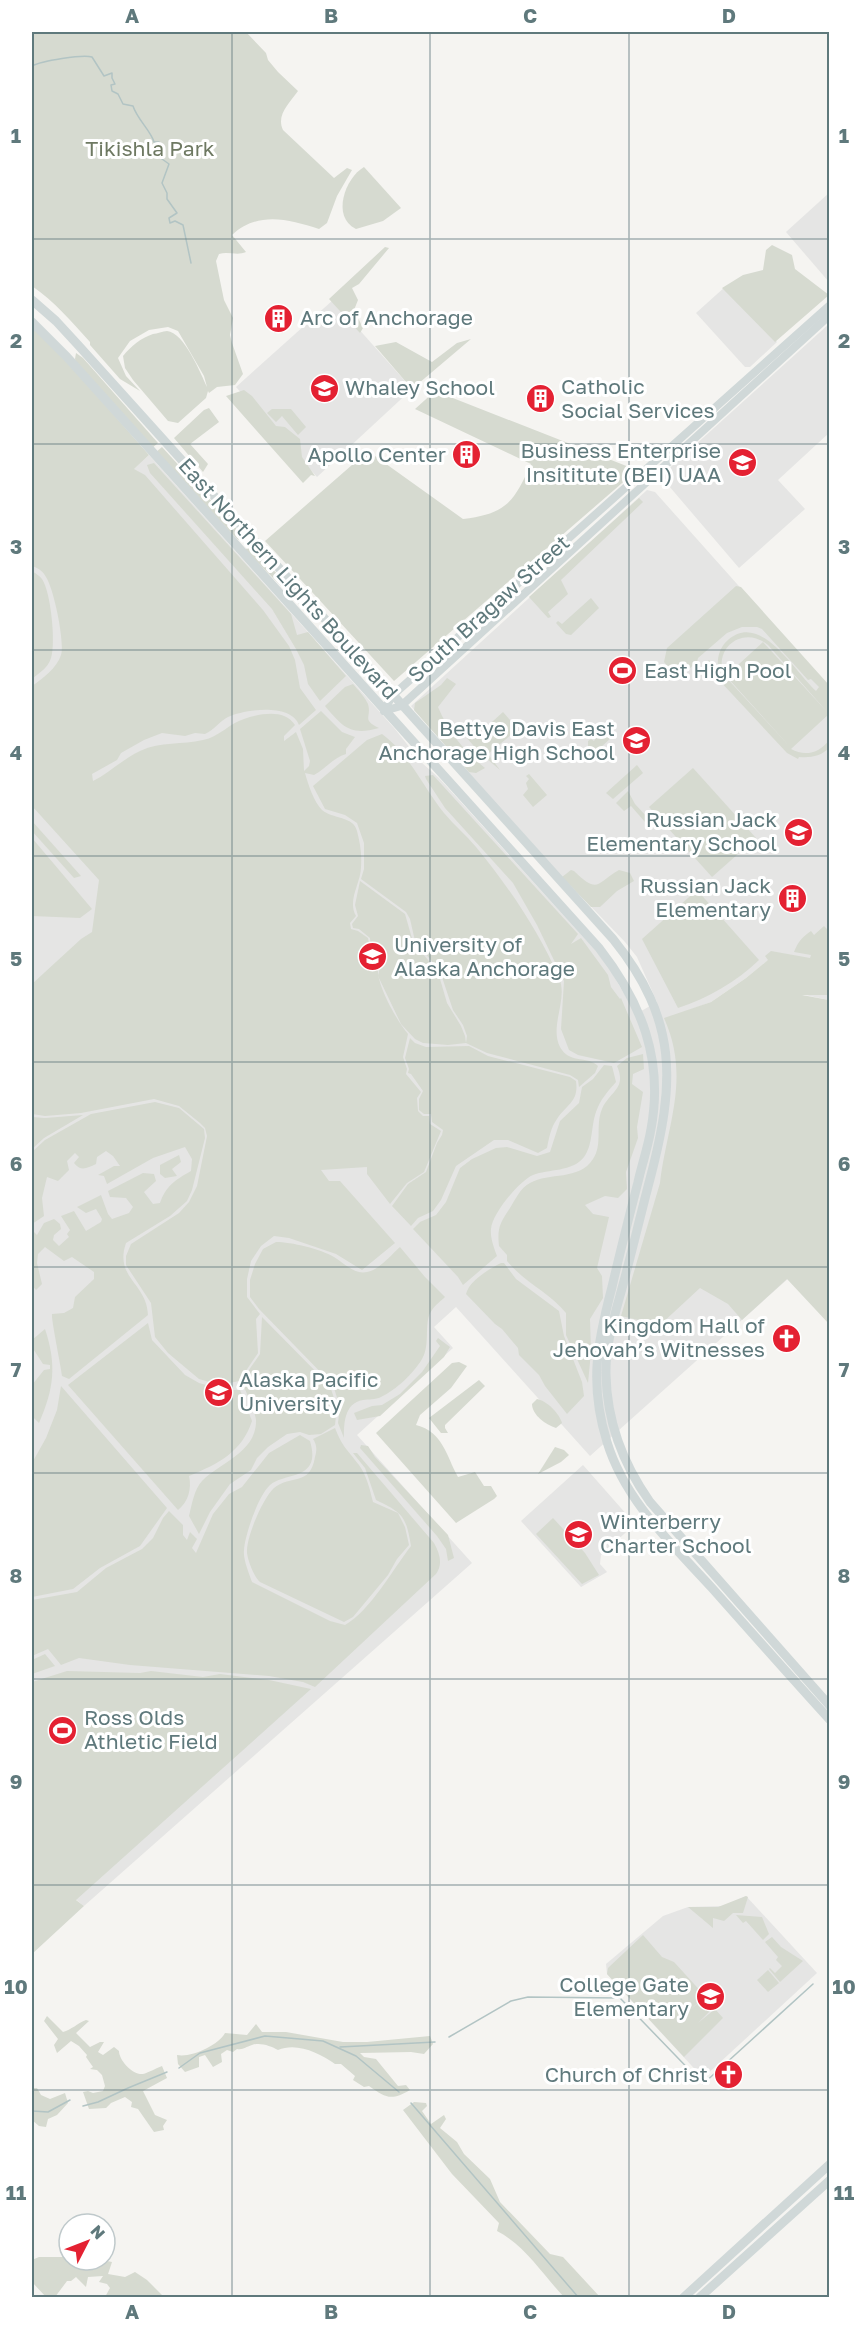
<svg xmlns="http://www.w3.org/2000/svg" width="861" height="2329" font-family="'Golos Text',sans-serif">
	<rect width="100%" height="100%" fill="#f5f4f1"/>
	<g fill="#e5e5e4">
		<path d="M 829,193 L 829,282 L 786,232 Z"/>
		<path d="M 726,286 L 777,342 L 750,367 L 745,367 L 696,313 Z"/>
		<path d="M 333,300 L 412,389 L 317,477 L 236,387 Z"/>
		<path d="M 829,324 L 829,433 L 778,480 L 805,509 L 739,568 L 663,479 L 662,475 Z"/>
		<path d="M 149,455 L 395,729 L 421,762 L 440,779 L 595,950 L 607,965 L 636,1014 L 657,1002 L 637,957 L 625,942 L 525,838 L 411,706 L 647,490 L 655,492 L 829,687 L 829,1000 L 795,993 L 767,961 L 746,978 L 711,1002 L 676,1015 L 829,1242 L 590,1456 L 456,1307 L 434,1327 L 453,1348 L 357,1435 L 472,1563 L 84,1906 L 32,1864 L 32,562 Z"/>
		<path d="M 583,1465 L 635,1524 L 601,1555 L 600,1564 L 607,1572 L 581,1587 L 521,1521 Z"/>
		<path d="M 746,1896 L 817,1973 L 703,2078 L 607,1974 L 606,1964 L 663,1916 L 688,1907 L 724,1906 Z"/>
	</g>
	<g fill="#d6dad0">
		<path d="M 32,32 L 246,32 L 266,53 L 268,60 L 278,72 L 298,91 C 289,104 276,115 283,130 L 334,178 L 347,168 L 352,170 L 337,196 L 327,223 L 319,229 C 288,219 258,211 232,235 L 246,252 C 237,256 228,251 219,254 L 216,261 L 224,300 L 233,318 L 230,335 L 232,343 L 243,374 L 235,385 L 217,387 L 209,393 L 208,391 L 206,398 L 178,423 L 168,421 L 133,380 L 125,368 L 123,356 C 131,346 141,338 153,334 C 157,334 163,331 167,331 C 184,332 201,374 207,387 L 204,376 L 178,331 L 168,327 L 149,330 L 130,341 L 118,358 L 126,376 L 140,391 L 120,379 L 90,345 L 90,342 C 72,322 54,301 32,286 Z"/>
		<path d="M 364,167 L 401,208 L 383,221 L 356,229 C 331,217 345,178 364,167 Z"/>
		<path d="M 772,245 L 792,255 L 795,269 L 829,295 L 775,342 L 722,288 L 743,275 L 763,270 L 766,250 Z"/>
		<path d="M 385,247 L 389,248 L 359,284 L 352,288 L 358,300 L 354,310 L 363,328 L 360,333 L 329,299 Z"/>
		<path d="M 32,326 L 78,374 L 149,455 L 134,469 L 145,475 L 263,610 L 289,646 L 295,660 L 300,688 L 316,710 L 299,725 C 291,703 245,709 228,717 C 220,721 214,730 205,734 L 195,733 L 185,736 L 162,733 L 144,740 L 121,753 L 117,760 L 92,774 L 93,781 C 109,773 123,759 140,751 C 161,741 182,745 203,740 C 219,737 230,723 244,719 C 261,713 285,709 295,725 L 284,736 L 284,741 L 296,732 L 303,749 L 304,771 L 309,766 L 310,761 L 300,729 L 321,711 L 342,732 L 355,737 L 346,749 L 346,754 C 333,758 325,769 314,775 L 305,773 C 308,784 314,802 322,810 C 332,819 354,816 357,831 C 360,843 362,853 361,867 C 361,883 347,900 356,916 L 350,923 L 351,929 L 358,931 L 368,938 L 370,950 L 373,953 L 375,963 L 378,968 C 376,984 397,1021 408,1034 L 403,1057 L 407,1069 L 406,1074 L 421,1092 L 417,1098 L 418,1111 L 423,1116 L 429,1116 L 430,1124 L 441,1131 L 424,1172 L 407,1183 L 390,1204 L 367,1174 L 367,1167 L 321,1170 L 329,1181 L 340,1181 L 395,1243 L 362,1270 L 336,1254 L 289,1238 L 274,1236 L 261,1246 L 251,1261 L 247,1279 L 247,1297 L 260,1314 L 256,1319 L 258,1353 L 239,1381 L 220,1385 L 199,1379 L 168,1353 L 155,1337 L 151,1303 L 126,1265 L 126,1256 L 131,1244 L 179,1213 L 189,1202 L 197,1186 L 207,1136 L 205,1128 L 200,1123 L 179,1106 L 154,1099 L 81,1113 L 45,1116 L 32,1114 L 32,984 L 81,939 L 92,932 L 99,880 L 32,806 L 32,686 C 42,679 57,668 61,655 C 65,643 54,589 46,577 C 43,571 38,568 32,566 Z"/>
		<path d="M 471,339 L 412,389 L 375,346 L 396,342 L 432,362 L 457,343 Z"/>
		<path d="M 76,353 L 83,358 L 158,443 L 152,448 L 77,365 L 75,359 Z"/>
		<path d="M 244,390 L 252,396 L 276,426 L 285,427 L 300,439 L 302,457 L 315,476 L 311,475 L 303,483 L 226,396 Z"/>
		<path d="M 435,391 L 629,467 L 629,477 L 394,681 L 265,541 L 368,451 L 463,519 C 506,514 514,502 531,464 L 415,409 Z"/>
		<path d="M 209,408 L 219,422 L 190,444 L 208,464 L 203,472 L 174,438 L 204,410 Z"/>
		<path d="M 272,409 L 291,409 L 306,427 L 298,435 L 282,416 L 276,422 L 267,413 Z"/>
		<path d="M 162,447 L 246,539 L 242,541 L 237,539 L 155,453 Z"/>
		<path d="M 154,463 L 291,614 L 297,635 L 308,632 L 346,676 L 320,701 L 308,684 L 304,665 L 296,649 L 272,609 L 150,473 L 147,465 Z"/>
		<path d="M 639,498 L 643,502 L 561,580 L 568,594 L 548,612 L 551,617 L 548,618 L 529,597 Z"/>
		<path d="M 254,548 L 309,610 L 306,611 L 244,549 Z"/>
		<path d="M 32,571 C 35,573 40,576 42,579 C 51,592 56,644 51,658 C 48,668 39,673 32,679 Z"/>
		<path d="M 736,586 L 741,587 L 829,685 L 829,714 L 768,645 C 745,626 715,645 723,674 L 791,748 L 726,676 L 763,642 L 829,714 L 791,749 C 805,757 820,753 829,740 L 829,748 C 821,756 811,758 799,757 L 798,759 L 787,753 L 704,664 L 709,660 L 718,669 C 717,658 719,648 728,640 C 761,611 795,672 816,691 L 819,687 L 811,679 L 808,680 L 762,629 L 757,627 L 742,627 L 727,633 L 698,658 L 697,662 L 681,676 L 679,674 L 676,676 L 664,662 L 667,648 Z"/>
		<path d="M 591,598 L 599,608 L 571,635 L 566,634 L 556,623 L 558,621 L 562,624 Z"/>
		<path d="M 447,678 L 456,684 L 438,707 C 449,733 464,751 485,768 L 476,773 L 469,772 L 414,710 L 415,703 L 441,685 Z"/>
		<path d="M 353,684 C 358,690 365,697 368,704 C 372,718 361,719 379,728 C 350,736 343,727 325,706 L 345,687 Z"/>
		<path d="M 503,712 L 518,729 L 488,754 L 500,770 L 480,753 L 465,736 L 467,735 L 472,740 Z"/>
		<path d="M 602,729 L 606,731 L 612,737 L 587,760 L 582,754 L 588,747 L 588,741 L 591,739 L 594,741 Z"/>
		<path d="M 382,734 C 410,755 423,787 444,813 C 454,825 466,835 476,847 C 508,886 539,931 559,978 C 569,1000 547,1029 562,1050 C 571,1063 588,1056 598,1066 L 595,1073 L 579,1087 L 578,1080 L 570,1075 L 487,1053 L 466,1043 L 467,1036 L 463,1025 L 453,1010 L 440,971 L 415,941 L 410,919 L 406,912 L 361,879 L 364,869 L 364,843 L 357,823 L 345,815 L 325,809 L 313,786 L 367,740 Z"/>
		<path d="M 637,765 L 643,773 L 613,799 L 606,793 Z"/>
		<path d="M 693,768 L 756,838 L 712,877 L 649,807 Z"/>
		<path d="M 529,774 L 547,795 L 533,807 L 523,795 L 528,789 L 526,783 L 529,779 L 526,776 Z"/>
		<path d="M 433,775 L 578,934 L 571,944 L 581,938 L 608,975 L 611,987 L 620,999 L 621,998 L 642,1047 L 614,1063 L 578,1055 L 569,1050 L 561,1029 L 564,981 L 537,925 L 513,883 L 445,808 L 426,779 L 425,776 Z"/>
		<path d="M 628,791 L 635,804 L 648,818 L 645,822 L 631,806 L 624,811 L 616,803 Z"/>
		<path d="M 32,821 L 81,876 L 74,878 L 32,831 Z"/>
		<path d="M 32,838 L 92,909 L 80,918 L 32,916 Z"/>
		<path d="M 571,870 L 574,871 C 599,895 596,883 619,870 L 630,873 L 634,881 L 617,891 L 600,907 L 591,907 L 562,877 Z"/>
		<path d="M 360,881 L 405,914 L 413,942 L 438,972 L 447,1003 L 461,1026 L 465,1036 L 466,1043 L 448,1045 L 423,1043 L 415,1039 L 401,1024 L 378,976 L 380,967 C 375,962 377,954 371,950 L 370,938 L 359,929 L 353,928 L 352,924 L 358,916 L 355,905 Z"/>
		<path d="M 697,890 L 759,960 C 736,982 708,998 678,1008 L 642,939 Z"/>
		<path d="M 824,926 L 829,931 L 829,948 L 828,950 L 830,952 L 829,995 L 802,995 L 829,1000 L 829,1324 L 787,1279 L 742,1320 L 728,1304 L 700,1288 L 660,1325 L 621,1316 L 660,1183 C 667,1124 691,1078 664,1018 L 711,1002 L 746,978 L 768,960 L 765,956 L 771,951 L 810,958 L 811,955 L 794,952 C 798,942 802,937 811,931 L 814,935 Z"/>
		<path d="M 410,1038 L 415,1043 L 426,1047 L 469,1046 L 488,1056 L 570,1077 L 576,1081 C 579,1102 567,1104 557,1119 C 551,1127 549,1138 547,1148 L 538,1153 L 508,1140 L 494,1140 L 456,1166 L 441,1200 L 433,1211 L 418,1218 L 411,1226 L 392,1206 L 408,1184 L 426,1172 L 437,1143 L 442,1135 L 443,1130 L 432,1122 L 431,1114 L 424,1114 L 419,1110 L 419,1099 L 423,1091 L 411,1074 L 408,1073 L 409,1069 L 405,1058 Z"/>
		<path d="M 643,1054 L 644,1069 L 633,1074 L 632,1084 L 643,1092 L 637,1127 L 638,1138 L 626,1172 L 627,1189 L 618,1198 L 605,1196 L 585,1205 L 593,1214 L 609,1217 L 597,1268 L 602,1276 L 603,1298 L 590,1319 L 591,1352 L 588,1383 L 566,1335 L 566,1313 C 549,1292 525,1283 507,1261 L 507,1255 L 499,1246 C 497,1228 500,1223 510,1208 C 515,1200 521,1187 530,1183 C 549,1172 579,1181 593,1159 C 603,1145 595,1125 602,1109 C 610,1091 627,1089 617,1066 L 627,1058 Z"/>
		<path d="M 604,1065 L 612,1066 L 616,1082 C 608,1091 600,1100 596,1112 C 591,1126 593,1145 584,1157 C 573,1172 548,1169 533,1175 C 519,1181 492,1214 491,1229 C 490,1237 494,1248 497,1256 L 463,1285 L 458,1277 L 413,1229 L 420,1222 L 436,1215 L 446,1202 L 460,1168 L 472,1159 L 496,1148 L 507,1147 L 537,1156 L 550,1152 L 560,1121 L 579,1103 L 582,1087 L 593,1079 Z"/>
		<path d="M 155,1102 L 179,1108 L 204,1129 L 205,1138 L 192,1190 L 187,1201 L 170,1216 L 126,1243 C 114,1278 147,1283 148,1315 L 69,1379 L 62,1376 C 61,1366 51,1319 52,1314 L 64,1313 L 73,1308 L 75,1297 L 94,1279 L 94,1272 L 72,1257 L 64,1261 L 45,1247 L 38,1254 L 37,1263 L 42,1284 L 36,1290 L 32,1285 L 32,1230 L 37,1235 L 44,1223 L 54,1219 L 60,1224 L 61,1229 L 54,1235 L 53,1240 L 59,1246 L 69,1237 L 67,1234 L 70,1230 L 61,1216 L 74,1211 L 86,1231 L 101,1222 L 102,1219 L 96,1209 L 86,1213 L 77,1207 L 101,1195 L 108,1214 L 112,1219 L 129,1213 L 133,1207 L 126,1198 L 110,1197 L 108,1191 L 143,1173 L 154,1174 L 156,1181 L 144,1192 L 153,1204 L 160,1203 C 166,1186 175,1180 191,1171 L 192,1159 L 185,1147 L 153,1158 L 107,1184 L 104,1176 L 98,1175 L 114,1166 L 120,1166 L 113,1156 L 106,1151 L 97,1157 L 96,1164 C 87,1168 81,1172 74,1163 L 79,1157 L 75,1153 L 67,1161 L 69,1170 L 58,1181 L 47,1177 L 42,1198 L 44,1216 L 32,1224 L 32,1152 L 45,1140 L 91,1114 Z"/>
		<path d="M 83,1115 L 44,1138 L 32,1149 L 32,1117 L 45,1118 Z"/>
		<path d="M 179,1155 L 181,1162 L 172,1169 L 177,1176 L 165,1178 L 160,1174 L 160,1165 Z"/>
		<path d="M 276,1242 C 291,1242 321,1249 334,1257 C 343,1262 354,1275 367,1272 C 379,1270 391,1255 400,1247 L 425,1277 L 445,1297 C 441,1301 435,1305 432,1310 C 423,1321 431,1345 422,1359 C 414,1373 396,1390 381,1397 C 375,1400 369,1399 363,1400 C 344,1403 344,1424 344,1438 L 338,1423 L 340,1407 L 333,1385 L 259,1309 L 250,1297 L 250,1280 L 255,1264 L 263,1249 Z"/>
		<path d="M 501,1263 L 504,1263 L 516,1279 L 559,1311 L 564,1336 L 582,1382 L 584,1396 L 567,1414 L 545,1386 L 539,1375 L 519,1355 L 518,1348 L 502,1329 L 495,1324 L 466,1294 C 469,1281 489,1269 501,1263 Z"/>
		<path d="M 262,1317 L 330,1386 L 337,1407 L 335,1425 L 321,1434 L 309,1435 L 300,1432 L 287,1434 L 268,1447 L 257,1458 L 251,1470 L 230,1484 L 210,1512 L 199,1534 L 189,1516 C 192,1504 194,1490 202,1481 C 221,1462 257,1452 256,1420 C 255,1410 245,1392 242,1380 L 260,1354 Z"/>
		<path d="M 148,1323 L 152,1340 L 185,1375 L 199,1383 L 224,1390 L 240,1390 L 252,1421 C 242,1452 218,1464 189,1476 C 192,1489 188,1502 178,1510 L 68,1385 Z"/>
		<path d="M 45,1329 C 57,1365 54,1389 39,1423 L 32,1416 L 32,1385 L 44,1370 L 50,1369 L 50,1365 L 43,1364 L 32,1347 L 32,1340 Z"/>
		<path d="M 438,1338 L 450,1347 L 444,1357 L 380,1416 L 357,1420 L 354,1413 L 372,1406 L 382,1405 L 400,1394 L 422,1372 L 440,1346 L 436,1341 Z"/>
		<path d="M 459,1362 L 467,1366 L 451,1388 L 420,1415 L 416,1425 C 443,1432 446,1455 458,1477 L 475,1472 L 484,1486 L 491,1486 L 497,1496 L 494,1499 L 456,1523 L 376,1433 L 452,1363 Z"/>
		<path d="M 479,1380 L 485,1386 L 445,1425 L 445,1428 L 448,1433 L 441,1433 L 429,1418 Z"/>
		<path d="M 61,1386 L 167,1508 L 140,1546 L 100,1568 L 73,1589 L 32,1597 L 32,1463 L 46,1438 L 57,1410 Z"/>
		<path d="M 537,1399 C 547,1401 559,1413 562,1423 L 556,1428 C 546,1425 532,1415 532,1404 Z"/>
		<path d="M 335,1428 C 343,1448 347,1449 359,1465 C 367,1476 370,1490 373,1502 L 398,1513 L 405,1527 L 409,1545 L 397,1559 L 388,1575 L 353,1617 L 344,1622 L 260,1582 C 254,1577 248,1561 247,1553 C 246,1537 263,1498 274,1488 C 291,1474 310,1487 315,1457 C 317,1450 317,1445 313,1439 Z"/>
		<path d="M 300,1435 L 310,1441 C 322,1481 285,1472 270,1485 C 258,1496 245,1535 244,1550 C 243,1560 249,1573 252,1582 L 330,1621 L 345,1625 C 370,1611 393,1569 411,1546 C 406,1516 403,1513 376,1500 L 365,1468 L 353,1453 L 357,1453 L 434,1543 C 440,1554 443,1564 436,1574 L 315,1687 L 303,1682 L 269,1676 L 130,1665 L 79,1658 L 61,1665 L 48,1649 L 32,1656 L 32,1600 L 77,1592 L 106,1568 L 142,1549 L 153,1538 L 163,1518 L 169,1511 L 183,1525 L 183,1535 L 187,1540 L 190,1532 L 197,1539 L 192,1548 L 196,1553 L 213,1514 L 229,1494 L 242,1487 L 269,1453 Z"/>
		<path d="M 361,1445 L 368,1446 L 375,1457 L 448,1535 L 454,1558 L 448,1561 L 446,1549 L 437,1536 L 360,1448 Z"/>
		<path d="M 555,1447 L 564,1450 L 569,1455 L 561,1462 L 538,1474 Z"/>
		<path d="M 553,1518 L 585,1553 L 599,1575 L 582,1584 L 536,1534 Z"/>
		<path d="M 45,1654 L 55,1666 L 32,1674 L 32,1660 Z"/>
		<path d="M 67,1671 L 140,1673 L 151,1671 L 203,1677 L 220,1674 L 269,1680 L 311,1689 L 76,1900 L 84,1906 L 32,1954 L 32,1682 Z"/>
		<path d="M 746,1896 L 748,1897 L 743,1913 L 733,1913 L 724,1921 L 713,1918 L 713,1928 L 688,1907 L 718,1907 Z"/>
		<path d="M 736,1915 L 762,1917 L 769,1934 L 763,1940 L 746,1921 L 743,1923 Z"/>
		<path d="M 643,1935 L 662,1957 L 674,1962 L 705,1996 L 688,2012 L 705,1997 L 714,2007 L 698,2023 L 715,2009 L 723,2018 L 684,2057 L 607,1974 L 608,1968 Z"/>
		<path d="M 772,1937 L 781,1947 L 803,1961 L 780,1982 L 769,1969 L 770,1968 L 775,1973 L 782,1966 L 776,1960 L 778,1957 L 765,1942 Z"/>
		<path d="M 768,1970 L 779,1983 L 768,1992 L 757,1980 Z"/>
		<path d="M 47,2016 L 63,2032 C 71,2030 78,2023 86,2020 L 89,2021 L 76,2033 L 90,2047 L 100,2042 L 104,2042 L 98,2052 L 103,2055 L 114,2047 L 119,2051 C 119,2060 132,2075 143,2074 C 148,2073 156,2068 162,2066 L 167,2078 L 143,2091 L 155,2115 L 167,2120 L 163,2126 L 164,2130 L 154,2132 L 138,2109 L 131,2107 L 132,2102 L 125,2097 L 111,2103 L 106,2108 L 89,2109 L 83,2092 L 88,2091 L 93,2093 L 103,2091 L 105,2086 L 102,2075 L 97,2070 L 90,2069 L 93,2067 L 86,2057 L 87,2055 L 79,2046 L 71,2041 L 57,2053 L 54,2045 L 58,2039 L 44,2021 Z"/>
		<path d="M 256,2024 L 262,2032 L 286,2032 L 343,2042 L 367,2042 L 430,2036 L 433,2044 L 424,2054 L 411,2052 L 360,2053 L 364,2057 L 376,2059 L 398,2086 L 406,2085 L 410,2090 C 391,2101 386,2098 369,2086 L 364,2087 L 353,2080 L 355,2076 L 341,2064 L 335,2064 C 319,2053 297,2042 278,2050 C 271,2046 260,2042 252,2045 C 245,2047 244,2050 237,2049 L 233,2052 L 227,2050 L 221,2054 L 222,2062 L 213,2067 L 205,2055 L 199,2057 L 199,2067 L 185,2072 L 178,2064 L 177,2055 C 191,2058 219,2045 225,2033 L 247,2035 Z"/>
		<path d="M 32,2088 L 37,2088 L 41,2095 L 50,2099 L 65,2093 L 68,2103 L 57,2115 L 48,2119 L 46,2127 L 39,2126 L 32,2120 Z"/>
		<path d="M 414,2102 L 426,2103 L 427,2106 L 422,2111 L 431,2124 L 444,2115 L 446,2119 L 440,2128 L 457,2142 L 464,2154 L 490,2179 L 500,2202 L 550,2254 L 563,2257 L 600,2297 L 564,2297 C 542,2274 526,2246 497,2231 L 499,2223 L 452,2174 L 403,2110 Z"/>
		<path d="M 39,2257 L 69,2257 L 69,2260 L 102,2260 L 112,2262 L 108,2274 L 125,2277 L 135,2272 L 147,2280 L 164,2297 L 105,2297 L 110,2288 L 107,2284 L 99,2282 L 103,2276 L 88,2277 L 86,2287 L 76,2277 L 71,2281 L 67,2281 L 55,2297 L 46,2297 L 32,2282 L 32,2260 Z"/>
	</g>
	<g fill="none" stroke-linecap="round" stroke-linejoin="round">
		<g stroke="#b2c4c4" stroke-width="1.5">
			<path d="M 32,66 C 41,61 83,54 92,57 L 104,76 L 112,73 L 112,78 L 115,84 L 111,85 L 112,91 L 118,94 L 123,104 L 133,106 C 137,119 151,131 154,142 L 159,142 L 160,146 L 157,151 L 162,159 L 169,164 L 162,183 L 167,193 L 167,199 L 177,213 L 169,218 L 170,223 L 175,221 L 183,225 L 191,263"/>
			<path d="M 449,2037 L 511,2001 L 528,1997 L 620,1998 L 703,2084 L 813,1984"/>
			<path d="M 340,2047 L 435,2042"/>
			<path d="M 179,2068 L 200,2053 L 265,2036 L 323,2041 L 356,2056 L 399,2092"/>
			<path d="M 411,2103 L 579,2298"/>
			<path d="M 83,2106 L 98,2102 L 128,2088 L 167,2072"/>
			<path d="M 32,2111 L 48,2112 L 70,2100"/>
		</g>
		<g stroke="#d0d8d8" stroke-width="8">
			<path d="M 384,711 L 392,696 L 830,305"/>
			<path d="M 384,711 L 401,706 L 830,315"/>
		</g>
		<g stroke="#d0d8d8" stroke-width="9">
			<path d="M 32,300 L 56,321 L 79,346 L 613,939 C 679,1021 675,1083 650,1179 C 641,1213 633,1247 624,1281 C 616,1311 605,1343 606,1375 C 607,1422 623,1464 650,1502 L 830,1706"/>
			<path d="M 32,322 L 67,357 L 599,948 C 641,1002 664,1059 651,1129 C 648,1147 642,1164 638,1182 C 629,1217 620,1252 612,1287 C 597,1344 589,1384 607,1442 C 625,1501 672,1544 712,1588 C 751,1632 790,1676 830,1720"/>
			<path d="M 683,2298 L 830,2164"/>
			<path d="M 699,2298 L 830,2180"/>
		</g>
	</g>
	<path fill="none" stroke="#5f797c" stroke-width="1.5" stroke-opacity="0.55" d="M 232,32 L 232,2298M 430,32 L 430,2298M 629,32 L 629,2298M 32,239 L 830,239M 32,444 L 830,444M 32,650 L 830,650M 32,856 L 830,856M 32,1062 L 830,1062M 32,1267 L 830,1267M 32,1473 L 830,1473M 32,1679 L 830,1679M 32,1885 L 830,1885M 32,2090 L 830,2090"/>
	<defs>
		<symbol id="building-disc" viewBox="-11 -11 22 22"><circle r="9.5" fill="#e42132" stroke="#fff"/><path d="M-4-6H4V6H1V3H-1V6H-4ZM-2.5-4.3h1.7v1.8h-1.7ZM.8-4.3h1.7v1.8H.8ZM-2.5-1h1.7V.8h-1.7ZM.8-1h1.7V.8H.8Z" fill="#fff"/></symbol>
		<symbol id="school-disc" viewBox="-11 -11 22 22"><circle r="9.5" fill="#e42132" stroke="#fff"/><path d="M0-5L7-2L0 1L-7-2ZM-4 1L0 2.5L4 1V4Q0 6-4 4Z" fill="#fff"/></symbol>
		<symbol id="university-disc" viewBox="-11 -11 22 22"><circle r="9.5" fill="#e42132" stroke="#fff"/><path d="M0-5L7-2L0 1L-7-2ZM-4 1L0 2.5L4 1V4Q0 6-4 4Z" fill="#fff"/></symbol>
		<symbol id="stadium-disc" viewBox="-11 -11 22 22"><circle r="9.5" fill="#e42132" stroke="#fff"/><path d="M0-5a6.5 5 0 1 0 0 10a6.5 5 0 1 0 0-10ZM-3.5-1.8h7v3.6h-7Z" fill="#fff"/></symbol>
		<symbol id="church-disc" viewBox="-11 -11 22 22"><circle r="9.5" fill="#e42132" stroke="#fff"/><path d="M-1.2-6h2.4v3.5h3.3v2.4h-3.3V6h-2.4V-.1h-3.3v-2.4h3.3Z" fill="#fff"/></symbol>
	</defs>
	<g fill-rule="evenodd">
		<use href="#building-disc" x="262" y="302" width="33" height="33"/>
		<use href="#school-disc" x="308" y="372" width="33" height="33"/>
		<use href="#building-disc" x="524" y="382" width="33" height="33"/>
		<use href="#building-disc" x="450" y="438" width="33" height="33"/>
		<use href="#university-disc" x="726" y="446" width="33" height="33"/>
		<use href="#stadium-disc" x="606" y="654" width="33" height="33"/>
		<use href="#school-disc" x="620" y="724" width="33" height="33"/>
		<use href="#school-disc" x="782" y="816" width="33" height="33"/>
		<use href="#building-disc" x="776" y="882" width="33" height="33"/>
		<use href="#university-disc" x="356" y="940" width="33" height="33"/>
		<use href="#church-disc" x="770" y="1322" width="33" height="33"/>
		<use href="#university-disc" x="202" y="1376" width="33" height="33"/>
		<use href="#school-disc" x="562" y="1518" width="33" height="33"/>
		<use href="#stadium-disc" x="46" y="1714" width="33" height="33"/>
		<use href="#school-disc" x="694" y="1980" width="33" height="33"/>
		<use href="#church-disc" x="712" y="2058" width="33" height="33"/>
	</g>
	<g text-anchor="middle" stroke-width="6" stroke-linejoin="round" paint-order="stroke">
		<g font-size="21" fill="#6e7962" stroke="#fff">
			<text x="150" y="156">Tikishla Park</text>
		</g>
		<g font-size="21" fill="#5f797c" stroke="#fff" text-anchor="start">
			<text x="300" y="325">Arc of Anchorage</text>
			<text x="561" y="394">Catholic<tspan x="561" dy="24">Social Services</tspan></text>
			<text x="345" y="395">Whaley School</text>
			<text x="721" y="458" text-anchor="end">Business Enterprise<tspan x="721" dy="24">Insititute (BEI) UAA</tspan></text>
			<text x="446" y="462" text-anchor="end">Apollo Center</text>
			<text x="644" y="678">East High Pool</text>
			<text x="615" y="736" text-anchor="end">Bettye Davis East<tspan x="615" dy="24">Anchorage High School</tspan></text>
			<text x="777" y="827" text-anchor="end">Russian Jack<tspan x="777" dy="24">Elementary School</tspan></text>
			<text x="771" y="893" text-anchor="end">Russian Jack<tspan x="771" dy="24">Elementary</tspan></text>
			<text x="394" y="952">University of<tspan x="394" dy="24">Alaska Anchorage</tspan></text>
			<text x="765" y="1333" text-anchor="end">Kingdom Hall of<tspan x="765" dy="24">Jehovah’s Witnesses</tspan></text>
			<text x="239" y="1387">Alaska Pacific<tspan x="239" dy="24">University</tspan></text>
			<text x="600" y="1529">Winterberry<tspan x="600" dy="24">Charter School</tspan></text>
			<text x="84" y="1725">Ross Olds<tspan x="84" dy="24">Athletic Field</tspan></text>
			<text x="689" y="1992" text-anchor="end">College Gate<tspan x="689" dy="24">Elementary</tspan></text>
			<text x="708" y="2082" text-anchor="end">Church of Christ</text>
		</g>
		<g font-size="21" fill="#5f797c" stroke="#fff">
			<text transform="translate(288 579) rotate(48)" y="7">East Northern Lights Boulevard</text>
			<text transform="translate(489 609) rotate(-42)" y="7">South Bragaw Street</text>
		</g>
	</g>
	<rect width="861" height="2329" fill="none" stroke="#ffffff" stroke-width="66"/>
	<g transform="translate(87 2242) rotate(48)"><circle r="28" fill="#ffffff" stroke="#bfc9cb" stroke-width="1.5"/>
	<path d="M0-4.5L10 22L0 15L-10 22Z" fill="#e42132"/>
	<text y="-9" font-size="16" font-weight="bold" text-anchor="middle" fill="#5f797c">N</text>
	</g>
	<rect x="33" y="33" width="795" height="2263" fill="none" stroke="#5f797c" stroke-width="2"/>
	<g font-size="20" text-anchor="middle" font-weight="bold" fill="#5f797c">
		<text x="132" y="23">A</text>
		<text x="331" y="23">B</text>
		<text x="530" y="23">C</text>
		<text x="729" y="23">D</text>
		<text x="16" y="143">1</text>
		<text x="844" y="143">1</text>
		<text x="16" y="348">2</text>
		<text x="844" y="348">2</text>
		<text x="16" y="554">3</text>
		<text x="844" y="554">3</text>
		<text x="16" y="760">4</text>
		<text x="844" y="760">4</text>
		<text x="16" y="966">5</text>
		<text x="844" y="966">5</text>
		<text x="16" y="1171">6</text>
		<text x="844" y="1171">6</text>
		<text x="16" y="1377">7</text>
		<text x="844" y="1377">7</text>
		<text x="16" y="1583">8</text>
		<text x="844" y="1583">8</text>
		<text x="16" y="1789">9</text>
		<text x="844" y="1789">9</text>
		<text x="16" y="1994">10</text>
		<text x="844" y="1994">10</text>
		<text x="16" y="2200">11</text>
		<text x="844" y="2200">11</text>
		<text x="132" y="2319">A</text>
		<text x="331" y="2319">B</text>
		<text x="530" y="2319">C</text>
		<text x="729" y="2319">D</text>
	</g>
</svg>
